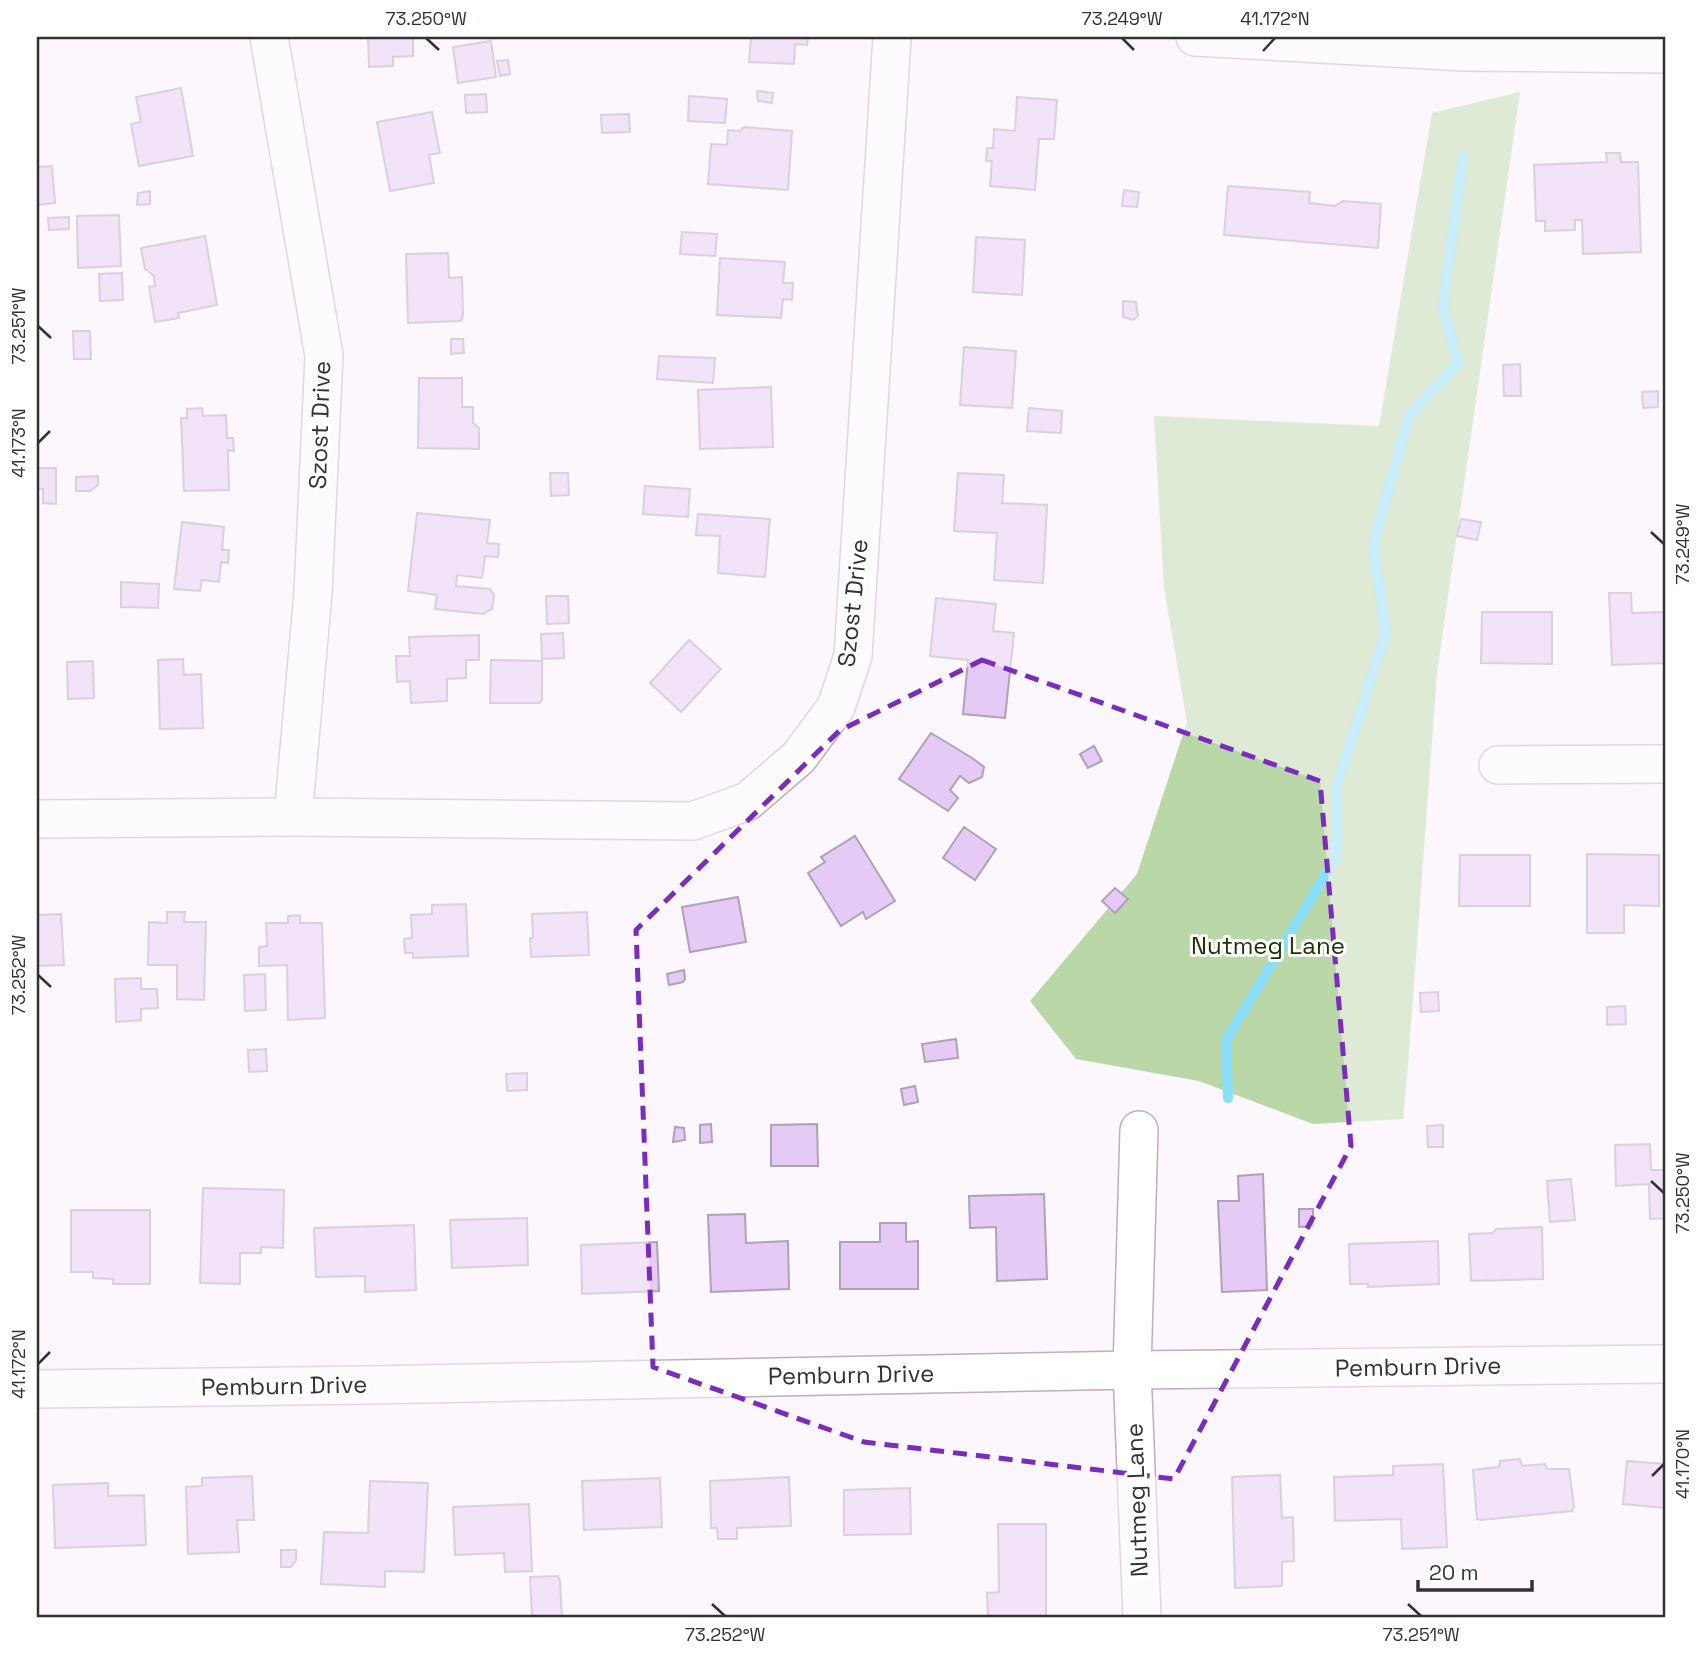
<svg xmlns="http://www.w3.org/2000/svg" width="1702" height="1654" font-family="'Space Grotesk',sans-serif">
	<rect width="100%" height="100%" fill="#fbf7fc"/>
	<path fill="#bad7a8" d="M 1520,92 L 1437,673 L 1408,1065 L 1403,1119 L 1313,1124 L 1199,1081 L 1076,1059 L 1030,1001 L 1137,874 L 1187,722 L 1164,588 L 1154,416 L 1379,426 L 1432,113 Z"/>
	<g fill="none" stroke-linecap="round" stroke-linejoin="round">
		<path stroke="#8bdffb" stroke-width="10" d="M 1228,1098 L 1226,1040 L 1336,857 L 1337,784 L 1386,632 L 1373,546 L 1409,416 L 1458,363 L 1443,305 L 1463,157"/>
	</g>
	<g fill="#e6caf6" stroke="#afa1b7" stroke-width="2">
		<path d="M 359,37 L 413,37 L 413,56 L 393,57 L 393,66 L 369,67 L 368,38 Z"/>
		<path d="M 751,37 L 808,37 L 807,45 L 795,44 L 794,64 L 749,62 Z"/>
		<path d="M 491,41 L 496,77 L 458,83 L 453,47 Z"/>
		<path d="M 508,60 L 510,74 L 500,76 L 497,61 Z"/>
		<path d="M 181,88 L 193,156 L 139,166 L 131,124 L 141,122 L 136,97 Z"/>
		<path d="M 757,91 L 773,93 L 772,103 L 758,101 Z"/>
		<path d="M 486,94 L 487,112 L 466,113 L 465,95 Z"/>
		<path d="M 689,96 L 727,99 L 725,123 L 688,121 Z"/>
		<path d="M 1017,97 L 1057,100 L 1054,139 L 1039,139 L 1035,190 L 990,186 L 992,161 L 986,161 L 987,148 L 993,148 L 994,129 L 1015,131 Z"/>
		<path d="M 432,112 L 440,153 L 429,155 L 434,183 L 390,191 L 377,122 Z"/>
		<path d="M 629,114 L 630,132 L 602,133 L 601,115 Z"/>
		<path d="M 744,127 L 792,131 L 788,190 L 708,184 L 711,144 L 727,145 L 728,130 L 740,131 Z"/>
		<path d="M 1606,153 L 1620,153 L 1621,162 L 1638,162 L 1641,252 L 1583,254 L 1582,220 L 1575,220 L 1575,230 L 1545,231 L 1545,221 L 1536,221 L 1534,165 L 1607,162 Z"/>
		<path d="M 52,166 L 55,203 L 37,205 L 37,167 Z"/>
		<path d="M 1228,186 L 1310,192 L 1309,203 L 1335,206 L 1343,201 L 1381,204 L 1378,248 L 1224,235 Z"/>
		<path d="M 1124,190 L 1139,192 L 1137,207 L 1122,206 Z"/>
		<path d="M 150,191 L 150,204 L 137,205 L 138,193 Z"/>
		<path d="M 119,215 L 121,266 L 78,268 L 77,216 Z"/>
		<path d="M 69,217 L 69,229 L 49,230 L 48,218 Z"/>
		<path d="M 682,232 L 717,234 L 715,256 L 680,254 Z"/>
		<path d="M 205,236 L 217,305 L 178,313 L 179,318 L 155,322 L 149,287 L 155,286 L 154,276 L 145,269 L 141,248 Z"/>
		<path d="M 976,237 L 1025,240 L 1022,295 L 973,292 Z"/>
		<path d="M 448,253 L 449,278 L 462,277 L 463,315 L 461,321 L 408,323 L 406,254 Z"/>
		<path d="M 720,258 L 785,262 L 783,283 L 793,283 L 792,300 L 783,299 L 781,318 L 717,315 Z"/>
		<path d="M 122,273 L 123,300 L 100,301 L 99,274 Z"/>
		<path d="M 1123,301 L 1136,302 L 1138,316 L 1133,320 L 1123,317 Z"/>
		<path d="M 73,331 L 90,331 L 91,359 L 74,359 Z"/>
		<path d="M 451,339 L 463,339 L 464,353 L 451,354 Z"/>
		<path d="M 964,347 L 1016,351 L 1012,408 L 960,405 Z"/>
		<path d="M 659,356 L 715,358 L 713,383 L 657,379 Z"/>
		<path d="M 1520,364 L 1521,396 L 1504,396 L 1503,365 Z"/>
		<path d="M 419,378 L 462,378 L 462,407 L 473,407 L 473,423 L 479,428 L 479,449 L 418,448 Z"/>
		<path d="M 771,387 L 773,447 L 700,449 L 698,390 Z"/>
		<path d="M 1658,391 L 1658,407 L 1643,408 L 1642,392 Z"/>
		<path d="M 202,408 L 203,416 L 226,415 L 227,438 L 233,438 L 234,451 L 228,450 L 229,490 L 184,491 L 181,418 L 187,418 L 187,409 Z"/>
		<path d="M 1029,408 L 1062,411 L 1061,433 L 1027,431 Z"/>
		<path d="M 37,468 L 56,468 L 56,504 L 43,503 L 43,489 L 37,489 Z"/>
		<path d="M 550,473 L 568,473 L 569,495 L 551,496 Z"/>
		<path d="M 958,473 L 1004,475 L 1002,503 L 1047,505 L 1043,583 L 994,580 L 997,533 L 954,531 Z"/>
		<path d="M 98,476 L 98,485 L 90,491 L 76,491 L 76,477 Z"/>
		<path d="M 645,486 L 690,489 L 688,517 L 643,514 Z"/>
		<path d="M 417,513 L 490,520 L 487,543 L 499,544 L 498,557 L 485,556 L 482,578 L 457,575 L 456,586 L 490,589 L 494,595 L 492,609 L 483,614 L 435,609 L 437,595 L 408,591 Z"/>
		<path d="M 698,514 L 770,519 L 765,577 L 718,573 L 720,536 L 696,535 Z"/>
		<path d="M 1461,519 L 1481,522 L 1477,540 L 1457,536 Z"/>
		<path d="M 182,522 L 224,527 L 222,550 L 229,550 L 228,563 L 221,562 L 219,582 L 202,580 L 200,591 L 174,589 Z"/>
		<path d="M 121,582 L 159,584 L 158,608 L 121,607 Z"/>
		<path d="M 1609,593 L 1631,593 L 1632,613 L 1665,612 L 1665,663 L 1612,665 Z"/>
		<path d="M 546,596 L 568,596 L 569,623 L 547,624 Z"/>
		<path d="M 936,598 L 996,604 L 993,631 L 1014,633 L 1005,718 L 963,714 L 968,660 L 930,656 Z"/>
		<path d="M 1482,612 L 1552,612 L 1552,664 L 1481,663 Z"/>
		<path d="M 563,633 L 564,658 L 542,659 L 541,634 Z"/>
		<path d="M 479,635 L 479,660 L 466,660 L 466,678 L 447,679 L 447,701 L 411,703 L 410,681 L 397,682 L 396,656 L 410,656 L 409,637 Z"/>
		<path d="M 689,640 L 721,669 L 681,712 L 650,683 Z"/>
		<path d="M 183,659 L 184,675 L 201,674 L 203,728 L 160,729 L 158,660 Z"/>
		<path d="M 491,660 L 542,661 L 542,700 L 539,703 L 490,703 Z"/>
		<path d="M 93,661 L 94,698 L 68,699 L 67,662 Z"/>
		<path d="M 931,733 L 972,758 L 984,767 L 982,777 L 969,783 L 960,776 L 950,790 L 958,798 L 948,811 L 899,779 Z"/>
		<path d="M 1094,746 L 1102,761 L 1088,768 L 1080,754 Z"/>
		<path d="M 964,827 L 996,849 L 975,880 L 943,858 Z"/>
		<path d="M 855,836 L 895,901 L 866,919 L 863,912 L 841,926 L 808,873 L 825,862 L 821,857 Z"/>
		<path d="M 1587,854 L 1659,855 L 1659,906 L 1624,905 L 1624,933 L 1587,933 Z"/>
		<path d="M 1460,855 L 1530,855 L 1530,906 L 1459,906 Z"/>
		<path d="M 1115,888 L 1128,899 L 1115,913 L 1102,901 Z"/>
		<path d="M 738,897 L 746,942 L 690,952 L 682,907 Z"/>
		<path d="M 466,904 L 468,956 L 413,958 L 413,953 L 405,953 L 404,939 L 412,938 L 411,915 L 432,914 L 432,905 Z"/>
		<path d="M 167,912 L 185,912 L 184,922 L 206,922 L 204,1000 L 177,999 L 177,965 L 148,965 L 149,922 L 167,923 Z"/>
		<path d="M 587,912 L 589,955 L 531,957 L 530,938 L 533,938 L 532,914 Z"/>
		<path d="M 61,914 L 64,965 L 37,966 L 37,915 Z"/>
		<path d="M 300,915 L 300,923 L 322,923 L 325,1018 L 288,1020 L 287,965 L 259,966 L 259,947 L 267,946 L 266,923 L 288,923 L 288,916 Z"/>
		<path d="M 684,970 L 685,979 L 683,982 L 669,985 L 667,974 Z"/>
		<path d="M 265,974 L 266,1010 L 245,1011 L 244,975 Z"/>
		<path d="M 141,978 L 141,989 L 157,989 L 158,1008 L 141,1009 L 141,1020 L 116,1022 L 115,979 Z"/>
		<path d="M 1438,992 L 1439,1011 L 1421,1012 L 1420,993 Z"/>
		<path d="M 1625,1006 L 1626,1024 L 1607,1025 L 1607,1007 Z"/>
		<path d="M 956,1039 L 958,1058 L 925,1062 L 922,1044 Z"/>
		<path d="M 266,1049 L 267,1071 L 249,1072 L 248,1050 Z"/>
		<path d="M 527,1073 L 527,1090 L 507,1091 L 506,1074 Z"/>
		<path d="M 915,1086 L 918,1102 L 904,1105 L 901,1089 Z"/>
		<path d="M 711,1124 L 712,1142 L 700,1143 L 700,1125 Z"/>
		<path d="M 817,1124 L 818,1166 L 771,1166 L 771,1125 Z"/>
		<path d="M 1443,1125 L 1443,1147 L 1428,1147 L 1427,1126 Z"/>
		<path d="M 675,1127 L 684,1128 L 685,1140 L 673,1142 Z"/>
		<path d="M 1650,1144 L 1651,1170 L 1665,1170 L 1665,1218 L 1650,1219 L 1649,1184 L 1616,1186 L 1615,1145 Z"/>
		<path d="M 1263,1174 L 1267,1290 L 1222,1292 L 1218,1201 L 1239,1201 L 1238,1176 Z"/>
		<path d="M 1571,1179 L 1575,1220 L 1550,1222 L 1547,1181 Z"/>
		<path d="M 203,1188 L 284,1190 L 283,1248 L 261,1247 L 261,1253 L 240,1253 L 240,1284 L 200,1283 Z"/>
		<path d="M 1044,1194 L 1047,1279 L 997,1281 L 996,1227 L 970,1228 L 969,1196 Z"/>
		<path d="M 1299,1209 L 1313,1209 L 1313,1226 L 1299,1227 Z"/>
		<path d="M 71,1210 L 150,1210 L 150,1284 L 113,1284 L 113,1279 L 93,1278 L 93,1272 L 71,1272 Z"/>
		<path d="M 745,1214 L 746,1243 L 788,1241 L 789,1289 L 711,1292 L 708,1215 Z"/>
		<path d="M 527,1218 L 528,1265 L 452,1268 L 450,1220 Z"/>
		<path d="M 880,1223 L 906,1223 L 906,1242 L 918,1241 L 918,1289 L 840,1289 L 840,1242 L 880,1242 Z"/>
		<path d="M 414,1225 L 416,1290 L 365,1292 L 365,1276 L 316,1277 L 314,1228 Z"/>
		<path d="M 1542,1227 L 1543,1279 L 1471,1281 L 1469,1234 L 1493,1233 L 1496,1229 Z"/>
		<path d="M 1438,1241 L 1439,1284 L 1368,1287 L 1368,1284 L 1350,1284 L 1349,1244 Z"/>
		<path d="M 657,1242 L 659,1291 L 582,1294 L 581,1245 Z"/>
		<path d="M 1520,1459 L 1522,1466 L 1545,1464 L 1547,1469 L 1569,1469 L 1574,1507 L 1572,1511 L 1481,1520 L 1477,1519 L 1473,1470 L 1499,1467 L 1500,1461 Z"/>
		<path d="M 1627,1461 L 1665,1464 L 1665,1508 L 1623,1504 Z"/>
		<path d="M 1443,1464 L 1447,1547 L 1402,1549 L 1401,1519 L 1335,1521 L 1334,1477 L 1393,1475 L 1393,1466 Z"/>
		<path d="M 1280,1475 L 1282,1518 L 1293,1517 L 1294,1561 L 1282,1562 L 1282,1586 L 1235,1588 L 1232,1477 Z"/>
		<path d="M 252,1476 L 254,1520 L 237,1520 L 239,1552 L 188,1554 L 186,1487 L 202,1486 L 202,1478 Z"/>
		<path d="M 789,1477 L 791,1526 L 737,1528 L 737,1539 L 718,1539 L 717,1528 L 711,1528 L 710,1481 Z"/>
		<path d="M 660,1478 L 662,1527 L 584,1530 L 582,1481 Z"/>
		<path d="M 370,1481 L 428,1483 L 424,1572 L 385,1571 L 385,1587 L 321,1584 L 324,1532 L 368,1533 Z"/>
		<path d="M 108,1483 L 108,1496 L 144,1495 L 146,1545 L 55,1548 L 53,1485 Z"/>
		<path d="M 910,1488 L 911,1534 L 844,1535 L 844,1490 Z"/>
		<path d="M 529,1504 L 532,1571 L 505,1572 L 504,1553 L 455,1555 L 453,1507 Z"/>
		<path d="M 998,1524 L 1046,1524 L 1046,1617 L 988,1617 L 987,1593 L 999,1592 Z"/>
		<path d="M 281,1550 L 296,1550 L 296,1560 L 291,1567 L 281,1567 Z"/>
		<path d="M 558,1576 L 560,1581 L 562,1617 L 532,1617 L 530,1577 Z"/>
	</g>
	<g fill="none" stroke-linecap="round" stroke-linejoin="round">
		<defs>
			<g id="street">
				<path d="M 269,37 L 324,356 L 313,593 L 293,817"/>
				<path d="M 1195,37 L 1465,52 L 1665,54"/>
				<path d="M 1498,765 L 1665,764"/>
				<path d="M 37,819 L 293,817 L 693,821 L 748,801 L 799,757 L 836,707 L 853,656 L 892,37"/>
				<path d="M 1139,1130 L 1132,1370 L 1142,1617"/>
				<path d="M 37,1389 L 371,1385 L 1132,1370 L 1665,1364"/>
			</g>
		</defs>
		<use href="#street" stroke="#beadc3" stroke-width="40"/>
		<use href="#street" stroke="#fff" stroke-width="37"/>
	</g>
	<path d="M0 0H1702V1654H0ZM 982,660 L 1320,781 L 1351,1146 L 1174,1479 L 864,1442 L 653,1367 L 636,930 L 839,731 Z" fill="#fbf7fc" fill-opacity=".55" fill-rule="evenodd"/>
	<path fill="none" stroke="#7b2cbf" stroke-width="5" stroke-dasharray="14 9" stroke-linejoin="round" d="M 982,660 L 1320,781 L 1351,1146 L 1174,1479 L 864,1442 L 653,1367 L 636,930 L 839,731 Z"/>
	<path fill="none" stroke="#362f38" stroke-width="2.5" d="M 426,38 L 439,50M 1122,38 L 1134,50M 1263,51 L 1275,38M 38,326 L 51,338M 38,443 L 50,431M 1651,532 L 1664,544M 38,975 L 51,987M 1651,1181 L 1664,1193M 38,1364 L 50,1352M 1652,1476 L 1664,1464M 712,1604 L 725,1616M 1408,1604 L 1421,1616"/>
	<g text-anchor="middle" stroke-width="6" stroke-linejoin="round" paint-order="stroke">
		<g font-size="24" fill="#362f38" stroke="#fff">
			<text transform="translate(320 425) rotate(-88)" y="8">Szost Drive</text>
			<text transform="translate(853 603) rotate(-84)" y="8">Szost Drive</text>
			<text transform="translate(1418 1367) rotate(-1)" y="8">Pemburn Drive</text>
			<text transform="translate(851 1375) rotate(-1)" y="8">Pemburn Drive</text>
			<text transform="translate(284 1386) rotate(-1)" y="8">Pemburn Drive</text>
			<text transform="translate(1137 1500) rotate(-92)" y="8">Nutmeg Lane</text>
		</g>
		<g font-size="24" fill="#173300" stroke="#fff">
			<text x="1268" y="954">Nutmeg Lane</text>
		</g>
	</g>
	<rect width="1702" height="1654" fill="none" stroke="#ffffff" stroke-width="77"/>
	<path d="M1418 1580v10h114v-10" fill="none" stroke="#362f38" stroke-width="3.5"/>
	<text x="1429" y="1580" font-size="21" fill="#362f38" stroke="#ffffff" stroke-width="5" paint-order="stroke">20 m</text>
	<rect x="38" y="38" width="1626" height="1578" fill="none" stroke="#362f38" stroke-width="2.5"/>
	<g font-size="18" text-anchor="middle" fill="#362f38">
		<text x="426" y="25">73.250°W</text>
		<text x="1122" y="25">73.249°W</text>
		<text x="1275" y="25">41.172°N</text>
		<text transform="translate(19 326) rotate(-90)" y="6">73.251°W</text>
		<text transform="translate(19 443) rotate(-90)" y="6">41.173°N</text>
		<text transform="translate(1683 544) rotate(-90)" y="6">73.249°W</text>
		<text transform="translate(19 975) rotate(-90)" y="6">73.252°W</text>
		<text transform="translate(1683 1193) rotate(-90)" y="6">73.250°W</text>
		<text transform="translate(19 1364) rotate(-90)" y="6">41.172°N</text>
		<text transform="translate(1683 1464) rotate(-90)" y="6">41.170°N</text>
		<text x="725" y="1641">73.252°W</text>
		<text x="1421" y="1641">73.251°W</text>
	</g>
</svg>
